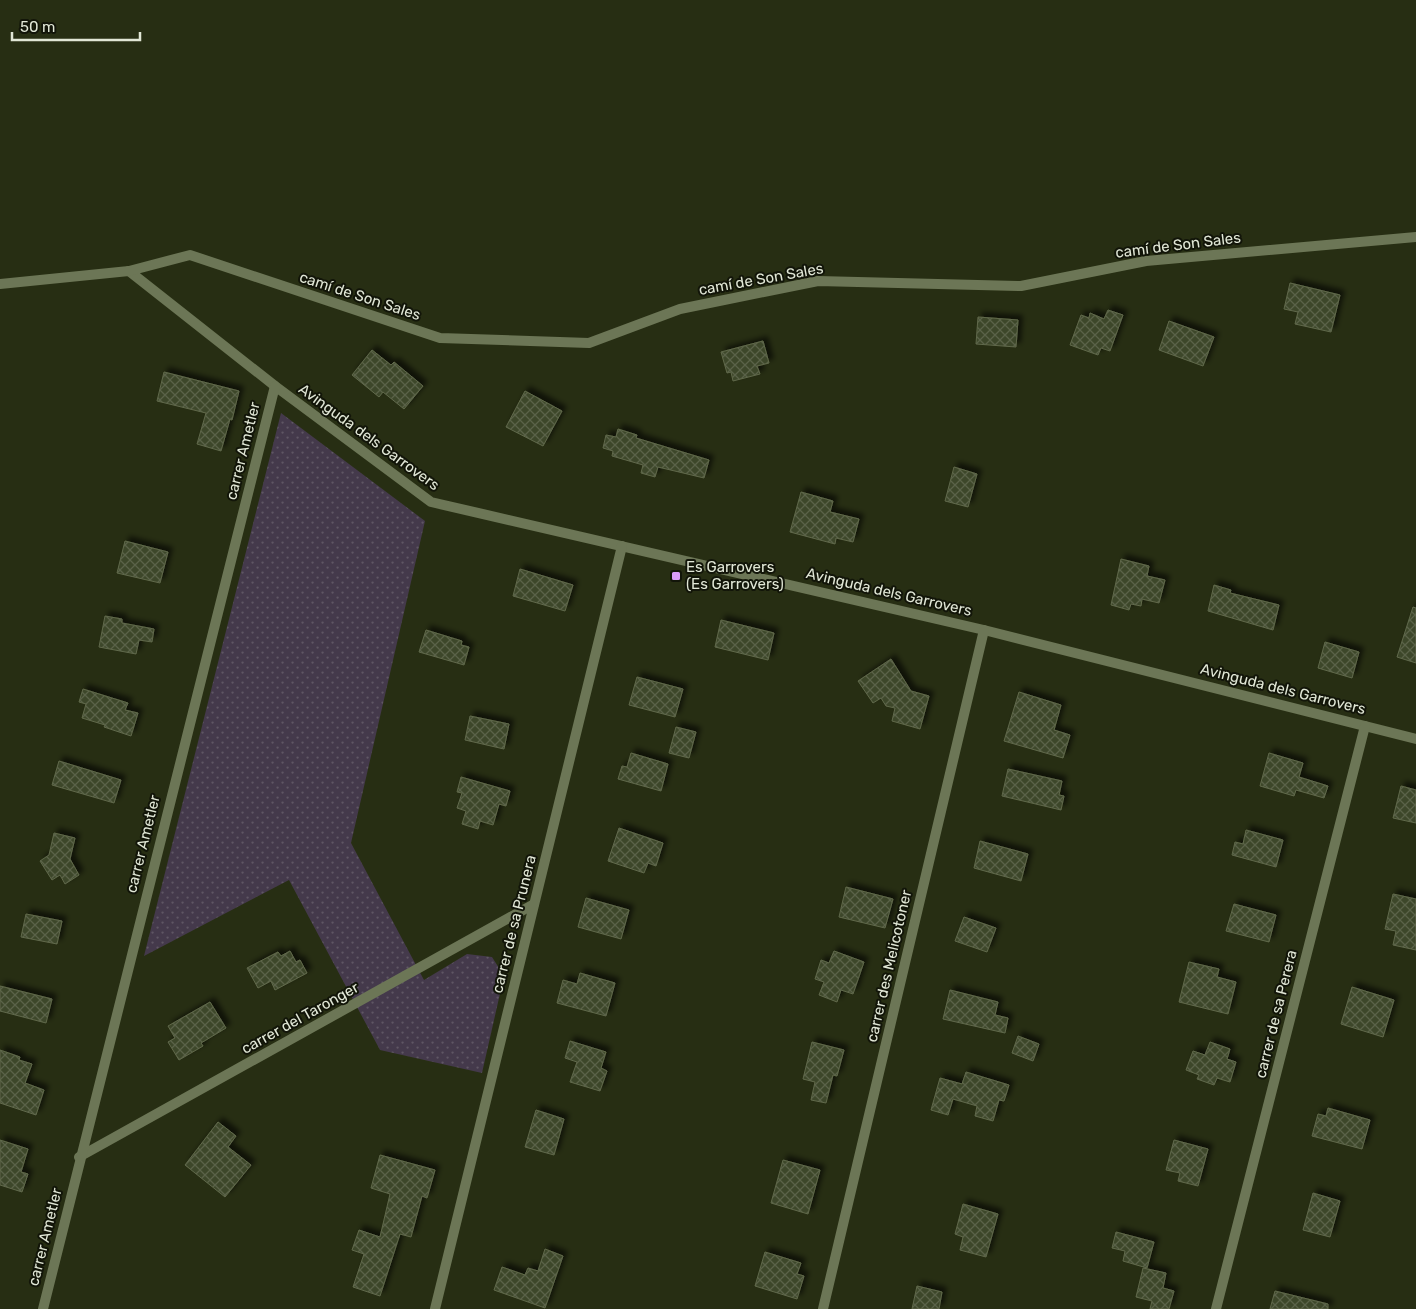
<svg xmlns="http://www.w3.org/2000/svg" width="1416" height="1309" font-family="Rubik,sans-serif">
	<defs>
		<pattern id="park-dots" width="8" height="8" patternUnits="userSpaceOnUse" patternTransform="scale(1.25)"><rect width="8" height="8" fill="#44394b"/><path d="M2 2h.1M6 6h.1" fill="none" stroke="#5f5664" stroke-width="1.8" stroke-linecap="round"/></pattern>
		<pattern id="building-cross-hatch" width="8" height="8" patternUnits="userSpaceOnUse" patternTransform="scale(1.25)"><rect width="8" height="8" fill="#3e472a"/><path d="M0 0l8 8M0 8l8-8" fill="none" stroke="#5a6248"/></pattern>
		<filter id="shadow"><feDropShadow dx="4.5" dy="-4.5" stdDeviation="2.5" flood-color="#0009"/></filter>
	</defs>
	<rect width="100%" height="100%" fill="#272e13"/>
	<path fill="url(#park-dots)" d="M 281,413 L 425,521 L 351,843 L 424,980 L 467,954 L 492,957 L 504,976 L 482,1073 L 380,1050 L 289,880 L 144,956 Z"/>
	<g fill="url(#building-cross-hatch)" stroke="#60694b" filter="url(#shadow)">
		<path d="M 1290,283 L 1340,295 L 1331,332 L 1295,324 L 1298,312 L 1284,309 Z"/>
		<path d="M 1108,310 L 1123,315 L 1110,351 L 1101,348 L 1098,355 L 1070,345 L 1081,315 L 1089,318 L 1090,313 L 1104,319 Z"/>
		<path d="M 978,317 L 1018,320 L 1016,347 L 976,344 Z"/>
		<path d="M 1169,321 L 1214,337 L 1203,366 L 1159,350 Z"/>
		<path d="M 763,341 L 769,363 L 757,366 L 760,374 L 733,381 L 731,372 L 727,373 L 721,352 Z"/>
		<path d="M 372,350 L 391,365 L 394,362 L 423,386 L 404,409 L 383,392 L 379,397 L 352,375 Z"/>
		<path d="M 164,372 L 239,391 L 232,420 L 230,419 L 221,451 L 197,444 L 206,413 L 157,401 Z"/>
		<path d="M 525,391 L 562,411 L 543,446 L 506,427 Z"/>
		<path d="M 618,429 L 637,435 L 636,438 L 709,460 L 704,478 L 658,467 L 655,477 L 641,473 L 643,465 L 612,456 L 613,451 L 603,448 L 606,435 L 616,437 Z"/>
		<path d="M 954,467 L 977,474 L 968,507 L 945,501 Z"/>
		<path d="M 801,492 L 833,501 L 830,512 L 859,519 L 853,542 L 836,538 L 835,544 L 790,532 Z"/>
		<path d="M 125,541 L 168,552 L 160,583 L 117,573 Z"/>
		<path d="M 1121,559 L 1149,566 L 1147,576 L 1165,580 L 1159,603 L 1142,599 L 1141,606 L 1131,604 L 1129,610 L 1111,605 Z"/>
		<path d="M 520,569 L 573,585 L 565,611 L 513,596 Z"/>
		<path d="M 1214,585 L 1231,590 L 1230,593 L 1279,605 L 1273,630 L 1208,611 Z"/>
		<path d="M 1413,607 L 1416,608 L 1416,663 L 1397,657 Z"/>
		<path d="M 105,616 L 122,619 L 122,623 L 154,629 L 152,642 L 139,640 L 136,654 L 99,647 Z"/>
		<path d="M 721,620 L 774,633 L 768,660 L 715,647 Z"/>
		<path d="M 426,630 L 462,641 L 461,645 L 469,647 L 464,665 L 419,652 Z"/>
		<path d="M 1325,642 L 1359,652 L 1352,678 L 1318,668 Z"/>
		<path d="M 891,659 L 911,691 L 929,696 L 920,729 L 892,721 L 895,708 L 886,706 L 881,698 L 873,703 L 858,681 Z"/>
		<path d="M 637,677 L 683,689 L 675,717 L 629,705 Z"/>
		<path d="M 83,689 L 128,703 L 125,710 L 138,713 L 131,736 L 104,727 L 105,725 L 82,718 L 86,704 L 79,702 Z"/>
		<path d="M 1019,692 L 1061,705 L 1054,730 L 1070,735 L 1063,758 L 1004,741 Z"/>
		<path d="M 470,716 L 509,724 L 504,749 L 465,740 Z"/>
		<path d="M 676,727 L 696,732 L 689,758 L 669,753 Z"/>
		<path d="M 631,753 L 668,764 L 661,791 L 618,779 L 622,766 L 627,767 Z"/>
		<path d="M 1269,753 L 1303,763 L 1299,777 L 1328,786 L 1324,798 L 1296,790 L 1294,796 L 1260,786 Z"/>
		<path d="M 59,761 L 121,780 L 114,803 L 52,785 Z"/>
		<path d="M 1008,769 L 1062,781 L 1059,795 L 1064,796 L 1061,810 L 1002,796 Z"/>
		<path d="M 461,777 L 510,791 L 506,806 L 499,804 L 493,825 L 480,821 L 478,829 L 462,824 L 466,811 L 457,808 L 462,793 L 457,792 Z"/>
		<path d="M 1401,786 L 1416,790 L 1416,823 L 1393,818 Z"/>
		<path d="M 619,828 L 663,843 L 656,866 L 648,863 L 644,873 L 608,861 Z"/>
		<path d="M 1246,830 L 1283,840 L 1276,867 L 1232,855 L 1235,842 L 1243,844 Z"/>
		<path d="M 54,833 L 75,838 L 70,859 L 79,875 L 65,884 L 60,875 L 52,880 L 40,861 L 49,855 Z"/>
		<path d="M 980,841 L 1028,854 L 1021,881 L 974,868 Z"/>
		<path d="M 846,887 L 893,899 L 885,928 L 839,917 Z"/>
		<path d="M 1393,894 L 1416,899 L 1416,950 L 1393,945 L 1396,931 L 1385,929 Z"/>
		<path d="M 586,898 L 629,910 L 621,939 L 578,927 Z"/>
		<path d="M 1234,904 L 1276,915 L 1269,942 L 1226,931 Z"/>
		<path d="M 26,914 L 62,921 L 57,944 L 21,937 Z"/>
		<path d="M 964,917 L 996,928 L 987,952 L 955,941 Z"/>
		<path d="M 290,951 L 296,962 L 300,960 L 307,973 L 275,990 L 271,981 L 258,988 L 247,968 L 278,952 L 281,956 Z"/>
		<path d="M 834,951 L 864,962 L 853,994 L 841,990 L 837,1002 L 819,995 L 824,982 L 815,979 L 821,960 L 829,963 Z"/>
		<path d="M 1189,962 L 1219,969 L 1217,977 L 1236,982 L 1228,1014 L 1179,1002 Z"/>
		<path d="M 580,973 L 615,983 L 606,1016 L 557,1003 L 563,980 L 577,984 Z"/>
		<path d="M 0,986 L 52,999 L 46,1023 L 0,1011 Z"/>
		<path d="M 1352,987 L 1394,1000 L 1383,1037 L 1341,1024 Z"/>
		<path d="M 950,990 L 998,1002 L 995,1015 L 1008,1018 L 1005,1033 L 943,1019 Z"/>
		<path d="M 210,1002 L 226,1028 L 201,1043 L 203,1046 L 179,1060 L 168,1042 L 175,1038 L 168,1026 Z"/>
		<path d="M 1018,1036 L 1039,1044 L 1033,1061 L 1012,1053 Z"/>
		<path d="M 570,1041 L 606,1052 L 601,1068 L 607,1071 L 600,1091 L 570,1082 L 577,1062 L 565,1058 Z"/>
		<path d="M 812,1042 L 844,1050 L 837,1076 L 833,1075 L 826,1103 L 811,1100 L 815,1082 L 803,1079 Z"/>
		<path d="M 1210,1042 L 1230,1049 L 1227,1059 L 1236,1062 L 1230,1082 L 1217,1078 L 1214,1085 L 1197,1079 L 1199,1075 L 1186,1070 L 1193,1051 L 1205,1055 Z"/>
		<path d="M 0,1050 L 20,1057 L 19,1060 L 32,1064 L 25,1083 L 44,1090 L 36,1115 L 0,1103 Z"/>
		<path d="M 966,1072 L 1009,1085 L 1004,1101 L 999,1100 L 993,1121 L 975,1116 L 977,1106 L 953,1099 L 948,1115 L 931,1110 L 940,1078 L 962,1084 Z"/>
		<path d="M 1328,1108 L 1370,1120 L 1362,1149 L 1312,1136 L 1318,1114 L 1326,1116 Z"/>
		<path d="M 536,1110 L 564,1119 L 554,1155 L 525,1147 Z"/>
		<path d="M 218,1122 L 236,1136 L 228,1147 L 251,1165 L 225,1197 L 185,1165 Z"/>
		<path d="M 0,1140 L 28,1149 L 21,1172 L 28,1174 L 22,1192 L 0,1185 Z"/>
		<path d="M 1174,1140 L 1208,1149 L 1198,1186 L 1178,1181 L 1180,1173 L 1166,1170 Z"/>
		<path d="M 380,1155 L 435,1170 L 427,1198 L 422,1196 L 411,1237 L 400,1234 L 380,1296 L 353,1287 L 364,1254 L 352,1250 L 359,1230 L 380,1237 L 390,1194 L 371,1188 Z"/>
		<path d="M 783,1160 L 820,1170 L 808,1214 L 771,1203 Z"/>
		<path d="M 1313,1193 L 1340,1201 L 1330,1237 L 1303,1230 Z"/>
		<path d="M 963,1204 L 998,1214 L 986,1257 L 960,1250 L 963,1237 L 955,1234 Z"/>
		<path d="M 1116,1232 L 1154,1242 L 1147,1268 L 1123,1261 L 1125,1251 L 1112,1248 Z"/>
		<path d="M 545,1249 L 563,1256 L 545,1308 L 494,1290 L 502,1267 L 525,1275 L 528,1268 L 538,1271 Z"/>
		<path d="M 765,1252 L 801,1263 L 797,1274 L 804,1276 L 797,1299 L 755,1286 Z"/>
		<path d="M 1143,1268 L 1166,1273 L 1163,1288 L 1174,1291 L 1169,1309 L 1150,1309 L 1152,1301 L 1136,1297 Z"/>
		<path d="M 917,1286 L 942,1292 L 939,1309 L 912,1309 Z"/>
		<path d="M 1275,1291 L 1328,1304 L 1328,1309 L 1270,1309 Z"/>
	</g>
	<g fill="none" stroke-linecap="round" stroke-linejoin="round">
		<g stroke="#6c7656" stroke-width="10">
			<path d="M 129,271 L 275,386 L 431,502 L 984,630 L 1416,739"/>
			<path d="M 0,284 L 129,271 L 190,255 L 440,338 L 589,343 L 680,309 L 818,281 L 1021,286 L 1146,261 L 1416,237"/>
			<path d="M 79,1157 L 534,904"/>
			<path d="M 43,1309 L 275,386"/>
			<path d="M 435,1309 L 622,546"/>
			<path d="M 823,1309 L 984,630"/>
			<path d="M 1216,1309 L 1365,726"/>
		</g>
	</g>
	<rect fill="#d89bf8" stroke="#121509" stroke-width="2" x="671" y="571" width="10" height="10" rx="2.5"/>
	<g text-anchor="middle" stroke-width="4" stroke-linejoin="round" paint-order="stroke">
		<g font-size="15" fill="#e1e7d6" stroke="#121509">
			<text transform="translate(1178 245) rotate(-7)" y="5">camí de Son Sales</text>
			<text transform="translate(761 279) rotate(-10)" y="5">camí de Son Sales</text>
			<text transform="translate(360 296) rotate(18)" y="5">camí de Son Sales</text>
			<text transform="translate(369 437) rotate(36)" y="5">Avinguda dels Garrovers</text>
			<text transform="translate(243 451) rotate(-76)" y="5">carrer Ametler</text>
			<text transform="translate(889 592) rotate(13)" y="5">Avinguda dels Garrovers</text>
			<text transform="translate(1283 689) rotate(14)" y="5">Avinguda dels Garrovers</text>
			<text transform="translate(143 844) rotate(-76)" y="5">carrer Ametler</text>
			<text transform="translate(514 924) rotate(-76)" y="5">carrer de sa Prunera</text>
			<text transform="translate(889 966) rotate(-77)" y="5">carrer des Melicotoner</text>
			<text transform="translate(1276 1014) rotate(-76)" y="5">carrer de sa Perera</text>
			<text transform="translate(300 1018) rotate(-29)" y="5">carrer del Taronger</text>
			<text transform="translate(45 1237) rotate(-76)" y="5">carrer Ametler</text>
		</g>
		<g font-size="15" fill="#e1e7d6" stroke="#121509" text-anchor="start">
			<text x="686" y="572">Es Garrovers<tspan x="686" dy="17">(Es Garrovers)</tspan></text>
		</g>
	</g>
	<path d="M12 32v8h128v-8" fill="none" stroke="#e1e7d6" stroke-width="2.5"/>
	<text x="20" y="32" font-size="15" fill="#e1e7d6" stroke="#121509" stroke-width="4" paint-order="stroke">50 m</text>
</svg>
